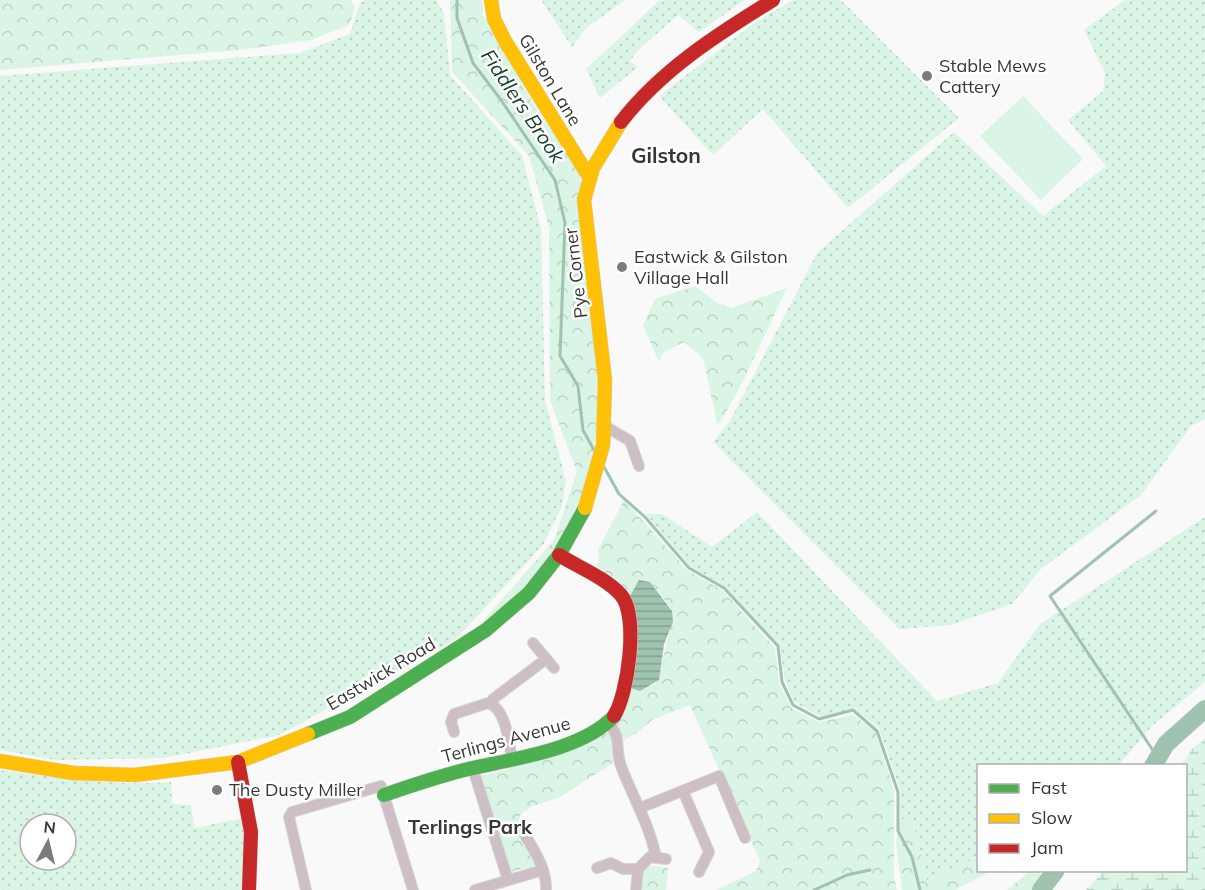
<svg xmlns="http://www.w3.org/2000/svg" width="1205" height="890" font-family="Mulish,sans-serif">
	<defs>
		<pattern id="grass-dots" width="8" height="8" patternUnits="userSpaceOnUse" patternTransform="scale(1.5)"><rect width="8" height="8" fill="#daf4e5"/><path d="M2 2h.1M6 6h.1" fill="none" stroke="#bcd2c5" stroke-width="1.8" stroke-linecap="round"/></pattern>
		<pattern id="forest-crowns" width="20" height="18" patternUnits="userSpaceOnUse" patternTransform="scale(1.5)"><rect width="20" height="18" fill="#daf4e5"/><path d="M2 6a3 3 0 1 1 6 0M12 15a3 3 0 1 1 6 0" fill="none" stroke="#bcd2c5"/></pattern>
		<pattern id="wetland-marsh" width="20" height="14" patternUnits="userSpaceOnUse" patternTransform="scale(1.5)"><rect width="20" height="14" fill="#daf4e5"/><path d="M1 5h8M5 5V1M11 12h8M15 12V8" fill="none" stroke="#bcd2c5"/></pattern>
		<pattern id="water-rules" width="6" height="5" patternUnits="userSpaceOnUse" patternTransform="scale(1.5)"><rect width="6" height="5" fill="#a0c3b0"/><path d="M0 2.5h6" fill="none" stroke="#839f90"/></pattern>
	</defs>
	<rect width="100%" height="100%" fill="#faf9f9"/>
	<g fill="url(#grass-dots)" fill-rule="evenodd">
		<path d="M 365,0 L 436,0 L 444,14 L 450,75 L 522,156 L 541,229 L 545,400 L 566,481 L 562,506 L 543,545 L 455,640 L 279,735 L 164,758 L 55,760 L 0,750 L 0,76 L 300,53 L 350,34 L 360,3 Z"/>
		<path d="M 541,0 L 625,0 L 586,28 L 572,47 Z"/>
		<path d="M 660,0 L 745,0 L 699,32 L 678,15 L 638,50 L 630,61 L 638,67 L 600,98 L 586,69 Z"/>
		<path d="M 793,0 L 841,0 L 959,118 L 848,208 L 763,109 L 713,155 L 659,96 L 757,21 Z"/>
		<path d="M 1125,0 L 1205,0 L 1205,419 L 1191,426 L 1141,495 L 1041,569 L 1012,604 L 951,625 L 899,629 L 713,442 L 730,421 L 817,253 L 954,132 L 1043,216 L 1106,166 L 1068,120 L 1103,91 L 1105,73 L 1084,30 Z"/>
		<path d="M 757,512 L 937,701 L 998,683 L 1040,624 L 1205,517 L 1205,682 L 1152,726 L 1119,765 L 978,766 L 978,857 L 927,881 L 913,822 L 900,818 L 900,789 L 879,729 L 854,708 L 821,717 L 794,702 L 785,681 L 780,647 L 725,587 L 690,566 L 646,514 L 662,514 L 712,547 Z"/>
		<path d="M 0,770 C 57,777 114,787 171,782 L 172,804 L 191,805 L 194,828 L 249,817 L 249,890 L 0,890 ZM 30,824 L 66,824 L 66,860 L 30,860 Z"/>
	</g>
	<g fill="url(#forest-crowns)" fill-rule="evenodd">
		<path d="M 0,0 L 351,0 L 355,8 L 349,25 L 311,40 L 239,50 L 0,70 Z"/>
		<path d="M 450,0 L 482,0 L 483,15 L 539,113 L 577,166 L 582,185 L 605,380 L 593,451 L 577,512 L 548,567 L 477,628 L 554,540 L 577,472 L 550,400 L 549,228 L 529,156 L 452,72 Z"/>
		<path d="M 695,286 L 717,303 L 731,308 L 787,288 L 742,383 L 720,423 L 717,423 L 703,358 L 684,342 L 664,352 L 659,362 L 643,325 L 655,299 Z"/>
		<path d="M 624,500 L 687,570 L 722,590 L 775,648 L 779,684 L 792,709 L 819,722 L 853,715 L 875,731 L 894,790 L 894,877 L 897,890 L 716,890 L 756,871 L 760,861 L 690,705 L 652,720 L 637,733 L 624,740 L 616,723 L 630,606 L 595,570 L 599,560 L 598,550 ZM 640,580 L 650,582 C 657,591 670,603 672,614 C 673,619 659,678 655,684 L 646,687 L 633,606 Z"/>
		<path d="M 603,733 L 610,734 L 613,763 L 560,797 L 533,806 L 521,814 L 518,822 L 519,835 L 535,865 L 531,870 L 529,867 L 508,873 L 479,776 L 498,772 Z"/>
		<path d="M 900,818 L 913,822 L 927,881 L 978,857 L 978,870 L 991,871 L 955,890 L 902,890 L 896,842 Z"/>
		<path d="M 650,866 L 668,868 L 666,890 L 639,890 L 641,873 Z"/>
		<path d="M 1031,870 L 1038,871 L 1050,890 L 1007,890 Z"/>
	</g>
	<path fill="url(#wetland-marsh)" d="M 1205,738 L 1205,890 L 1086,890 L 1104,871 L 1186,870 L 1186,766 L 1181,765 L 1193,748 Z"/>
	<path fill="#daf4e5" d="M 1023,96 L 1083,159 L 1041,200 L 980,136 Z"/>
	<path fill="url(#water-rules)" d="M 639,580 L 650,582 L 672,611 L 673,622 L 664,644 L 659,680 L 640,691 L 631,688 L 633,606 L 630,596 Z"/>
	<g fill="none" stroke-linecap="round" stroke-linejoin="round">
		<g stroke="#a0c3b0" stroke-width="3">
			<path d="M 457,0 L 457,18 L 473,63 L 501,100 L 555,180 L 565,223 L 560,356 L 578,386 L 583,430 L 595,452"/>
			<path d="M 603,465 L 619,494 L 645,517 L 689,568 L 724,588 L 778,646 L 782,682 L 793,705 L 819,719 L 853,710 L 877,731 L 898,792 L 898,831 L 912,857 L 920,890"/>
			<path d="M 1156,511 L 1050,596 L 1158,758"/>
			<path d="M 814,890 L 847,875 L 870,870"/>
		</g>
		<g stroke="#a0c3b0" stroke-width="18">
			<path d="M 1153,766 L 1166,744 L 1205,709"/>
			<path d="M 1041,890 L 1056,870"/>
		</g>
		<defs>
			<g id="street">
				<path d="M 605,426 L 630,441 L 639,466"/>
				<path d="M 533,643 L 554,668"/>
				<path d="M 493,704 L 493,699 L 546,659"/>
				<path d="M 609,723 C 623,742 614,747 621,766 C 633,798 650,825 656,858"/>
				<path d="M 454,732 L 451,722 L 454,714 L 488,703 C 506,708 509,743 512,759"/>
				<path d="M 473,769 L 508,880"/>
				<path d="M 683,791 L 709,852 L 699,872"/>
				<path d="M 640,808 L 719,776 L 745,838"/>
				<path d="M 521,828 C 532,848 547,867 546,890"/>
				<path d="M 597,868 L 611,863 L 623,869 L 638,869 L 636,890"/>
				<path d="M 638,869 L 650,857 L 666,859"/>
				<path d="M 306,890 L 289,817 L 292,812 L 381,786 L 413,890"/>
				<path d="M 475,890 L 543,870"/>
			</g>
			<g id="fast">
				<path d="M 308,734 L 350,717 L 486,630 L 529,593 L 559,555 L 585,508"/>
				<path d="M 384,795 C 410,786 437,777 464,770 C 509,759 582,751 614,716"/>
			</g>
			<g id="slow">
				<path d="M 491,0 L 494,19 L 505,41 L 588,175"/>
				<path d="M 585,508 L 603,445 L 605,380 L 584,200 L 593,168 L 621,122"/>
				<path d="M 0,761 L 73,773 L 135,775 L 238,762 L 308,734"/>
			</g>
			<g id="jam">
				<path d="M 621,122 C 661,70 718,34 773,0"/>
				<path d="M 559,555 C 578,567 606,578 621,595 C 639,616 628,694 614,716"/>
				<path d="M 238,762 L 251,832 L 249,890"/>
			</g>
		</defs>
		<use href="#street" stroke="#d7d6d6" stroke-width="12"/>
		<use href="#fast" stroke="#d7d6d6" stroke-width="15"/>
		<use href="#slow" stroke="#d7d6d6" stroke-width="15"/>
		<use href="#jam" stroke="#d7d6d6" stroke-width="15"/>
		<use href="#street" stroke="#cdbfc4" stroke-width="10"/>
		<use href="#fast" stroke="#4caf50" stroke-width="14"/>
		<use href="#slow" stroke="#ffc107" stroke-width="14"/>
		<use href="#jam" stroke="#c62828" stroke-width="14"/>
	</g>
	<g fill="#7c7b7b" stroke="#fff" stroke-width="2">
		<circle cx="927" cy="76" r="6"/>
		<circle cx="622" cy="267" r="6"/>
		<circle cx="217" cy="790" r="6"/>
	</g>
	<g text-anchor="middle" stroke-width="5" stroke-linejoin="round" paint-order="stroke">
		<g font-size="18" fill="#383737" stroke="#fff" text-anchor="start">
			<text x="939" y="72">Stable Mews<tspan x="939" dy="21">Cattery</tspan></text>
			<text x="634" y="263">Eastwick &amp; Gilston<tspan x="634" dy="21">Village Hall</tspan></text>
			<text x="229" y="796">The Dusty Miller</text>
		</g>
		<g font-size="18" fill="#383737" stroke="#fff">
			<text transform="translate(550 80) rotate(59)" y="6">Gilston Lane</text>
			<text transform="translate(576 273) rotate(-97)" y="6">Pye Corner</text>
			<text transform="translate(381 674) rotate(-31)" y="6">Eastwick Road</text>
			<text transform="translate(506 740) rotate(-15)" y="6">Terlings Avenue</text>
		</g>
		<g font-size="20" font-style="italic" fill="#17412e" stroke="#fff">
			<text transform="translate(523 106) rotate(56)" y="7">Fiddlers Brook</text>
		</g>
		<g font-size="20" font-weight="bold" fill="#383737" stroke="#fff">
			<text x="470" y="834">Terlings Park</text>
		</g>
		<g font-size="21" font-weight="bold" fill="#383737" stroke="#fff">
			<text x="666" y="163">Gilston</text>
		</g>
	</g>
	<rect x="977" y="764" width="210" height="108" fill="#ffffff" stroke="#afafaf" stroke-width="1.5"/>
	<rect x="989" y="784" width="30" height="9" fill="#4caf50" stroke="#afafaf" stroke-width="1.5"/>
	<text x="1031" y="794" font-size="18" fill="#383737">Fast</text>
	<rect x="989" y="814" width="30" height="9" fill="#ffc107" stroke="#afafaf" stroke-width="1.5"/>
	<text x="1031" y="824" font-size="18" fill="#383737">Slow</text>
	<rect x="989" y="844" width="30" height="9" fill="#c62828" stroke="#afafaf" stroke-width="1.5"/>
	<text x="1031" y="854" font-size="18" fill="#383737">Jam</text>
	<g transform="translate(48 842) rotate(7)"><circle r="28" fill="#ffffff" stroke="#afafaf" stroke-width="1.5"/>
	<path d="M0-4.5L10 22L0 15L-10 22Z" fill="#7c7b7b"/>
	<text y="-9" font-size="16" font-weight="bold" text-anchor="middle" fill="#383737">N</text>
	</g>
</svg>
